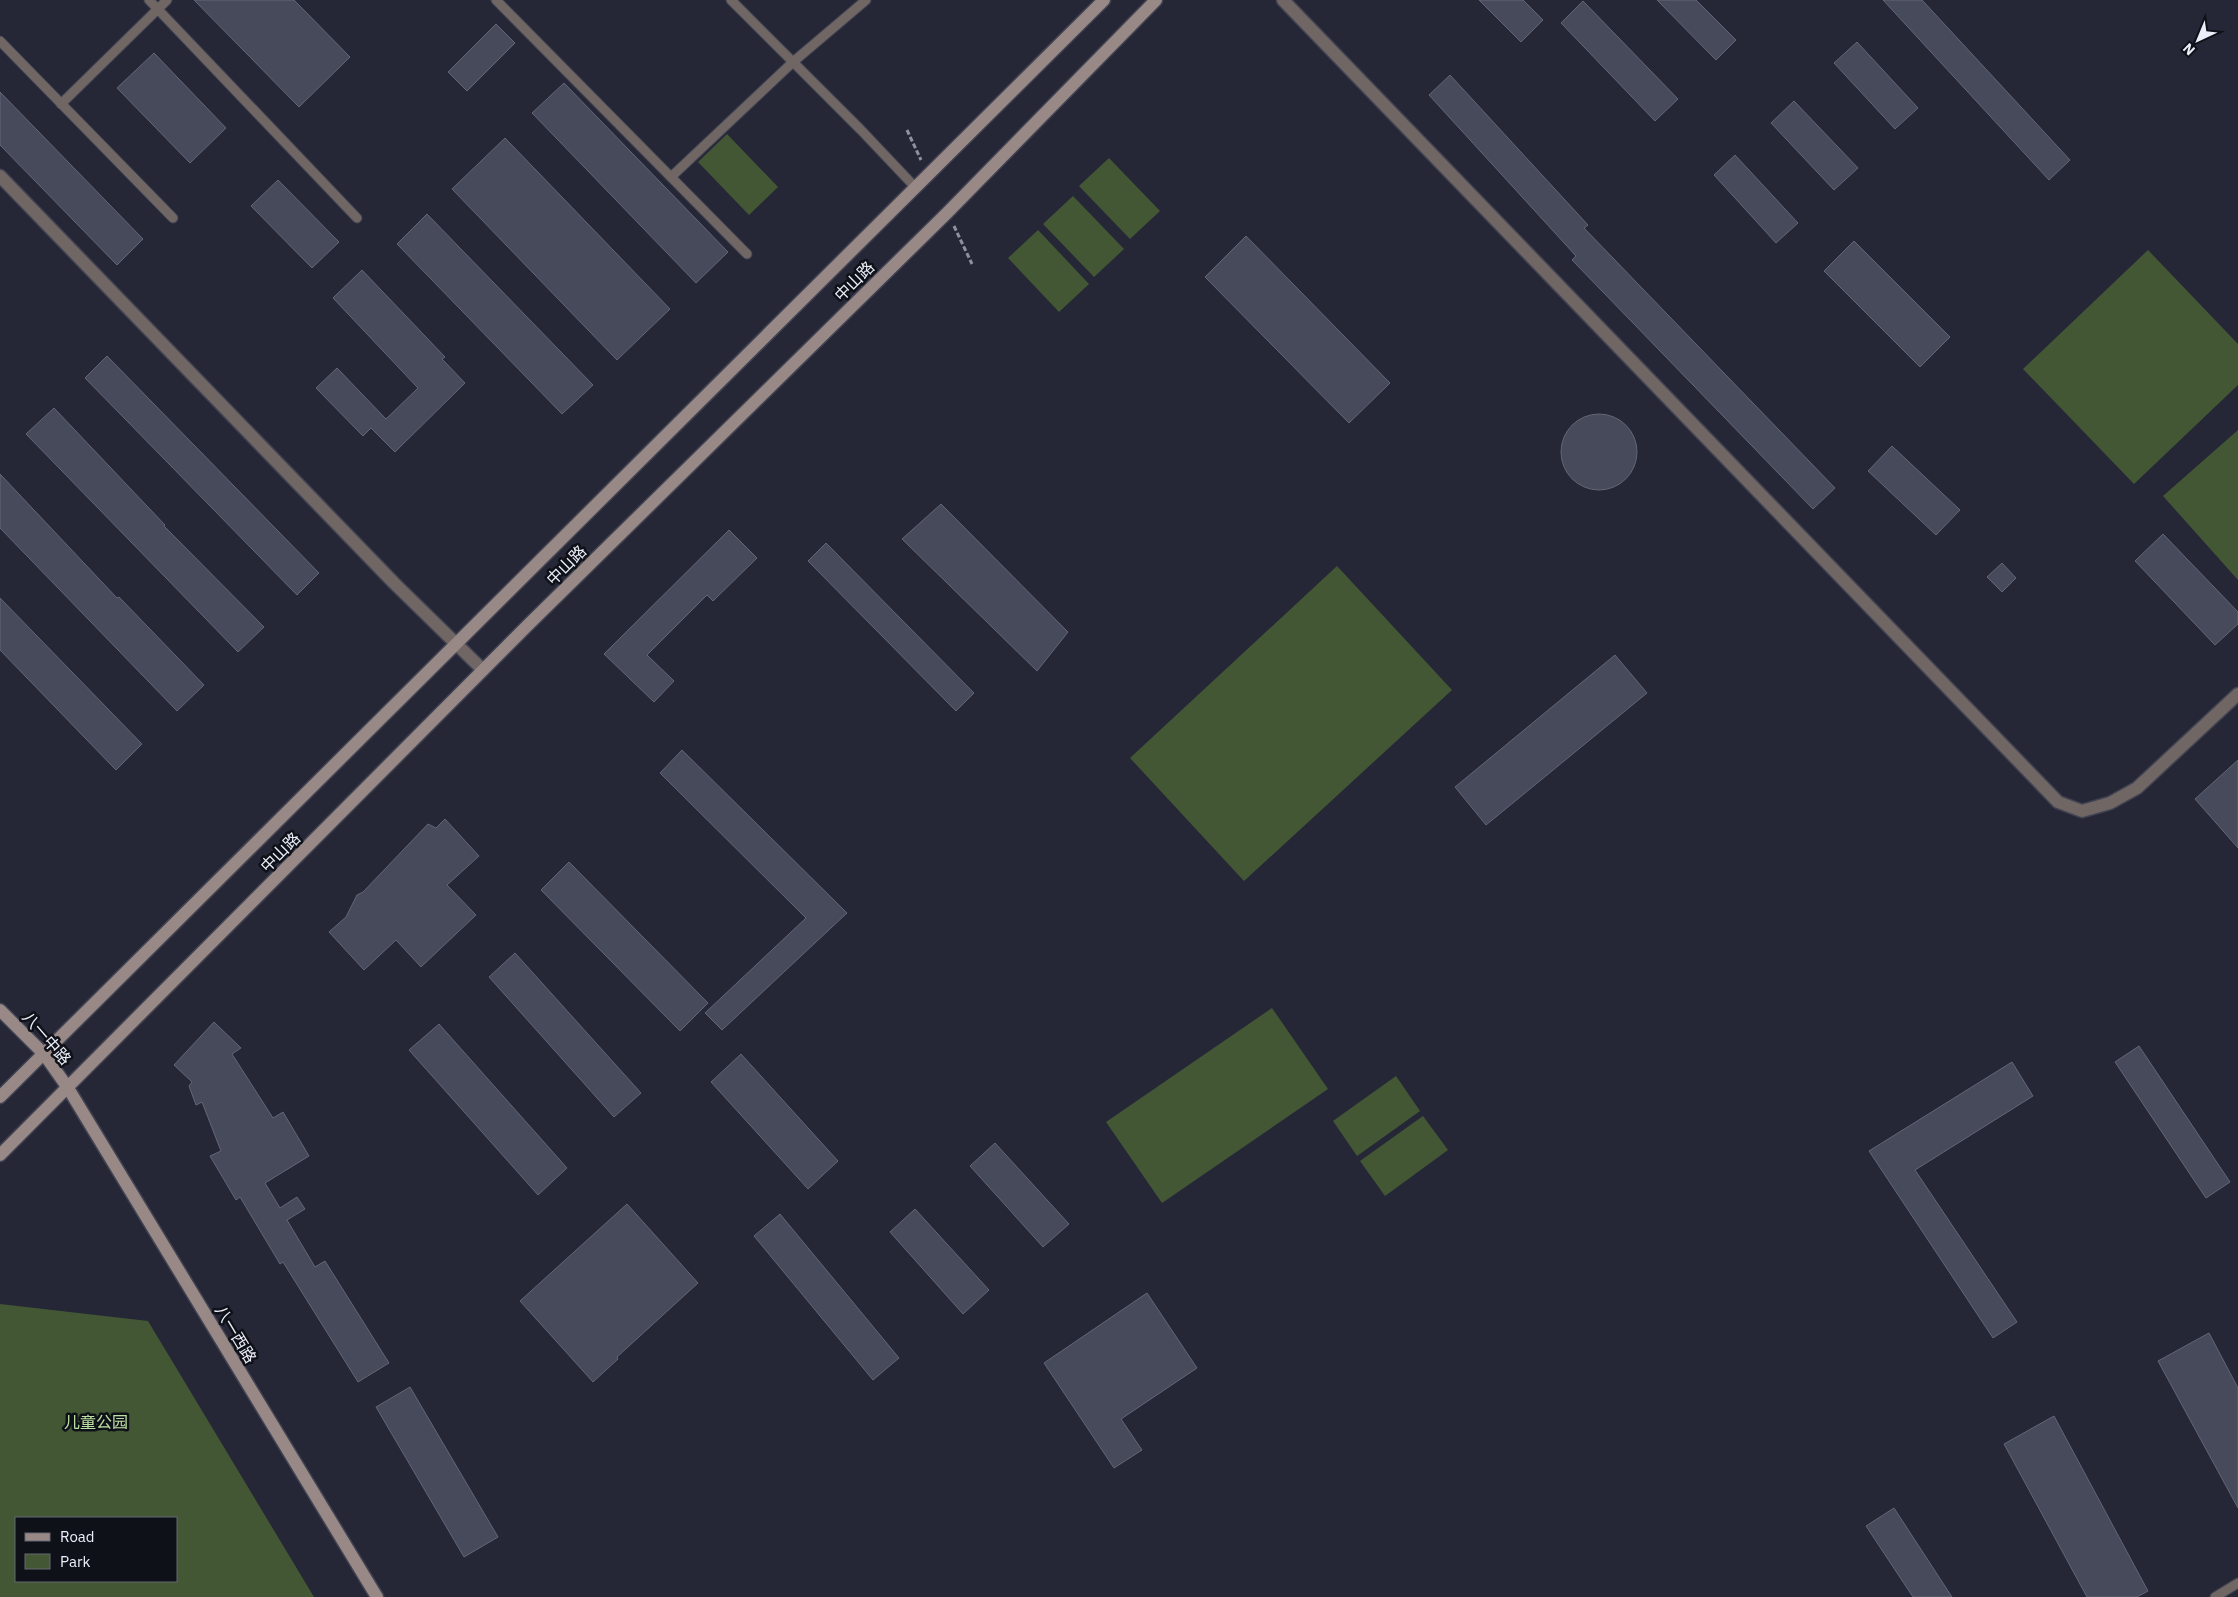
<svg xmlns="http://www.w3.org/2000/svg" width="2238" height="1597" font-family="'IBM Plex Sans','Noto Sans SC',sans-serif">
	<rect width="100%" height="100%" fill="#252737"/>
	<g fill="#435735" fill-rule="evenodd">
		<path d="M 727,134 L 778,187 L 749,215 L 698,162 Z"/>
		<path d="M 1109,158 L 1160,211 L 1130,239 L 1079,186 Z"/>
		<path d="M 1073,196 L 1124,249 L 1094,277 L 1043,224 Z"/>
		<path d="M 1038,230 L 1089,284 L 1059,312 L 1008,258 Z"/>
		<path d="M 2148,250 L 2238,344 L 2238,385 L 2134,484 L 2023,369 Z"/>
		<path d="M 2238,430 L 2238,580 L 2163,496 Z"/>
		<path d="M 1337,566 L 1452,690 L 1244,881 L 1130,758 Z"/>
		<path d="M 1272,1008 L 1328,1089 L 1162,1203 L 1106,1122 Z"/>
		<path d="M 1396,1076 L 1420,1111 L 1357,1156 L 1333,1121 Z"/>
		<path d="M 1423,1116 L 1448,1150 L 1385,1196 L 1360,1161 Z"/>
		<path d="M 0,1304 L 148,1321 L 314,1597 L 0,1597 ZM 16,1518 L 176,1518 L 176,1581 L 16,1581 Z"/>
	</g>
	<g fill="#474a5b" stroke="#626678">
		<path d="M 194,0 L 294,0 L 350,57 L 299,107 Z"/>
		<path d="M 1479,0 L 1523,0 L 1543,20 L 1521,42 Z"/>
		<path d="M 1657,0 L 1696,0 L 1736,40 L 1716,60 Z"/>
		<path d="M 1883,0 L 1922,0 L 2070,160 L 2049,180 Z"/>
		<path d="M 1583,1 L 1678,99 L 1655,121 L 1561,23 Z"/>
		<path d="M 496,24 L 515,43 L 467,91 L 448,72 Z"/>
		<path d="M 1857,42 L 1918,108 L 1895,129 L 1834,63 Z"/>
		<path d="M 154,53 L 226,128 L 190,163 L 117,88 Z"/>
		<path d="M 1450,75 L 1588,225 L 1584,228 L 1835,488 L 1813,509 L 1572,260 L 1576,256 L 1429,95 Z"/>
		<path d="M 564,83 L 728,252 L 696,283 L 532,113 Z"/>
		<path d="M 0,92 L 143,239 L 117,265 L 0,145 Z"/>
		<path d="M 1794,101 L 1858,168 L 1834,190 L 1771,123 Z"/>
		<path d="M 505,138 L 670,309 L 617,360 L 452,189 Z"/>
		<path d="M 1735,155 L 1798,223 L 1776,243 L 1714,175 Z"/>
		<path d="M 278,180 L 339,242 L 312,268 L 251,206 Z"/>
		<path d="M 427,214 L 593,385 L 562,414 L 397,244 Z"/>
		<path d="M 1246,236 L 1390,383 L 1349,423 L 1205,277 Z"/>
		<path d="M 1854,241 L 1950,337 L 1920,367 L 1824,271 Z"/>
		<path d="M 362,270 L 445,357 L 442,359 L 465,383 L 395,452 L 371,428 L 363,436 L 316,388 L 337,368 L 386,419 L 418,388 L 333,298 Z"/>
		<path d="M 107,356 L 319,573 L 297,595 L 85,378 Z"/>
		<path d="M 54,408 L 165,525 L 164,526 L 264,627 L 238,652 L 26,434 Z"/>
		<circle cx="1599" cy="452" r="38"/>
		<path d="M 1892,446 L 1960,510 L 1936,535 L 1868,471 Z"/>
		<path d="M 0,474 L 117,598 L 119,597 L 204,685 L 177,711 L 0,528 Z"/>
		<path d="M 941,504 L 1068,632 L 1037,671 L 902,539 Z"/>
		<path d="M 729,530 L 757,558 L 713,601 L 707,595 L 647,655 L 674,681 L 654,702 L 604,654 Z"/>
		<path d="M 2163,534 L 2238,612 L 2238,624 L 2215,645 L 2135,561 Z"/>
		<path d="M 826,543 L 974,693 L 956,711 L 808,561 Z"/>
		<path d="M 2002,563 L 2016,578 L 2002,592 L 1987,577 Z"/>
		<path d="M 0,598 L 142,744 L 116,770 L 0,650 Z"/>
		<path d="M 1615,655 L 1647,693 L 1486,825 L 1455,787 Z"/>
		<path d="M 682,750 L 847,913 L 722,1030 L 705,1013 L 806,918 L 660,773 Z"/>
		<path d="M 2238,760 L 2238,848 L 2195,799 Z"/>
		<path d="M 445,819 L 479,856 L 447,885 L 476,915 L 421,967 L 396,940 L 364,970 L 329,932 L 346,917 L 357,895 L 363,892 L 428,824 L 436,828 Z"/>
		<path d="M 569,862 L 708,1003 L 680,1031 L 541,890 Z"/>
		<path d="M 515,953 L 641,1093 L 614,1117 L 489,977 Z"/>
		<path d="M 214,1022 L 241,1048 L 232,1054 L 273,1118 L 283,1112 L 309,1156 L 265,1183 L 280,1208 L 297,1197 L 305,1209 L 287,1220 L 315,1267 L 325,1261 L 389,1363 L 358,1382 L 283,1262 L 280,1264 L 240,1197 L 236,1200 L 210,1156 L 221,1151 L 202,1102 L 196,1105 L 189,1086 L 192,1082 L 174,1065 Z"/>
		<path d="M 439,1024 L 567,1168 L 538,1195 L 409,1050 Z"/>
		<path d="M 2139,1046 L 2230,1182 L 2206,1198 L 2115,1062 Z"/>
		<path d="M 741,1054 L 838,1161 L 808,1189 L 711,1082 Z"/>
		<path d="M 2012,1062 L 2033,1096 L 1915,1170 L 2017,1322 L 1993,1338 L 1869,1151 Z"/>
		<path d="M 995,1143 L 1069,1224 L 1043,1247 L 970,1166 Z"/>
		<path d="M 627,1204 L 698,1283 L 617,1357 L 618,1359 L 593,1382 L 520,1301 Z"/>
		<path d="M 915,1209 L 989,1290 L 963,1314 L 890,1232 Z"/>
		<path d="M 780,1214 L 899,1358 L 873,1380 L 754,1236 Z"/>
		<path d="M 1147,1293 L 1197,1368 L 1121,1419 L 1142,1450 L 1114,1468 L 1044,1363 Z"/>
		<path d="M 2209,1333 L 2238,1388 L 2238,1508 L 2158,1361 Z"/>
		<path d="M 410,1387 L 498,1537 L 464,1557 L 376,1407 Z"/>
		<path d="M 2054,1416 L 2148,1591 L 2137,1597 L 2087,1597 L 2004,1444 Z"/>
		<path d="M 1894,1508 L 1952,1597 L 1913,1597 L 1866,1526 Z"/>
	</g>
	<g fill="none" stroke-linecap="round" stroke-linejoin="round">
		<defs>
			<g id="lane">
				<path d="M 149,0 L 357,218"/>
				<path d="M 496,0 L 747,254"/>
				<path d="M 731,0 L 861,130 L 915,187"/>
				<path d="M 0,41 L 173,218"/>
				<path d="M 61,104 L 167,0"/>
				<path d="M 671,177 L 793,62 L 866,0"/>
				<path d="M 2215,1597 L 2238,1583"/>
			</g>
			<g id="street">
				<path d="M 1283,0 L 2058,802 L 2082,811 L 2110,803 L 2137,788 L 2238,694"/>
				<path d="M 0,176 L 394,583 L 483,670"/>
			</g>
			<g id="secondary">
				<path d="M 0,1010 L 44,1054 L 68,1088 L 377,1597"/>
				<path d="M 0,1097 L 1104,0"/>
				<path d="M 0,1155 L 527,626 L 947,213 L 1156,0"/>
			</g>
		</defs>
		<use href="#lane" stroke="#414352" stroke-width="11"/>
		<use href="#street" stroke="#414352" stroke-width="15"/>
		<use href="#secondary" stroke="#414352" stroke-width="15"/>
		<g stroke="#8f919e" stroke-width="3" stroke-dasharray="5 2.5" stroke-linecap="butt">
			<path d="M 907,130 L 921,160"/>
			<path d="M 954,226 L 972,264"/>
		</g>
		<use href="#lane" stroke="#706664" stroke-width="9"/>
		<use href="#street" stroke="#706664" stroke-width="12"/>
		<use href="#secondary" stroke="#988886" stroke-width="12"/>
	</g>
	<g text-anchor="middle" stroke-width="5" stroke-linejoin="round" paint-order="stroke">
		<g font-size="16" fill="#eceef9" stroke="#0f1118">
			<text transform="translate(854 281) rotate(-45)" y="6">中山路</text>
			<text transform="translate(566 565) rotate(-45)" y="6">中山路</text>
			<text transform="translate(280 852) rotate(-45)" y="6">中山路</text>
			<text transform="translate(47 1038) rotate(49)" y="6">八一中路</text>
			<text transform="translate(236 1334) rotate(59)" y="6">八一西路</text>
		</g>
		<g font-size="16" fill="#bde1a4" stroke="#0f1118">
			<text x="96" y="1428">儿童公园</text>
		</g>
	</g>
	<rect x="15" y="1517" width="162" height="65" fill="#0f1118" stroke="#676972"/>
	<rect x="25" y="1533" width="25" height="8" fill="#988886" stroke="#676972"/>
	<text x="60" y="1542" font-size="15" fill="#eceef9">Road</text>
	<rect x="25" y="1554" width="25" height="15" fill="#435735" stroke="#676972"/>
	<text x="60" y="1567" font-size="15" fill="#eceef9">Park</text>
	<g transform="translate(2198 40) rotate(224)" stroke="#0f1118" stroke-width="4" paint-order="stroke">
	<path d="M0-4L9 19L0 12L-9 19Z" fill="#eceef9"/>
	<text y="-8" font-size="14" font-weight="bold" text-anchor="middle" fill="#eceef9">N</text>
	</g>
</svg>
